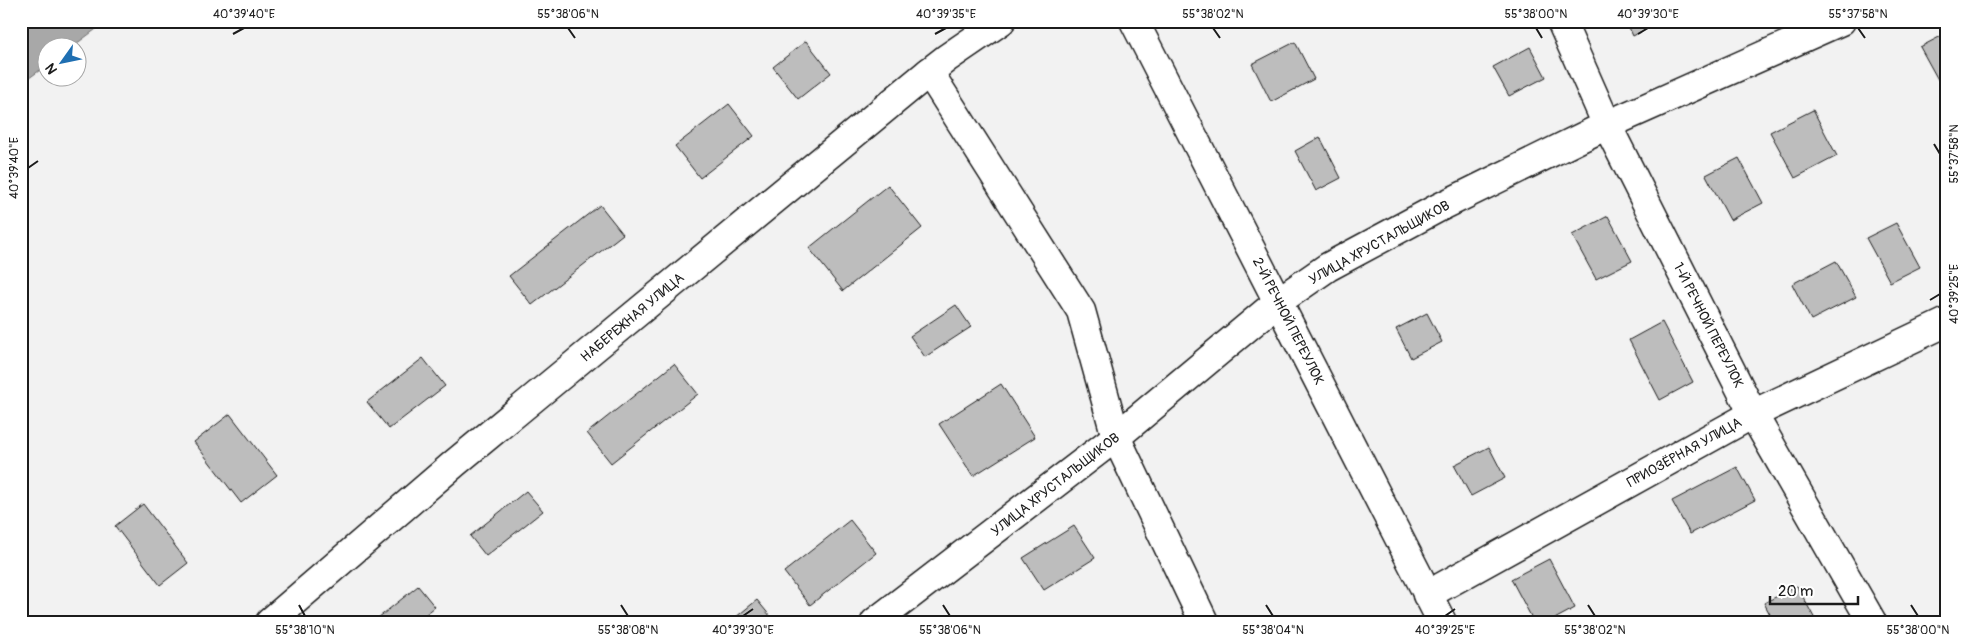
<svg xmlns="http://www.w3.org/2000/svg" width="1968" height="643" font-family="Pangolin,sans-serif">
	<rect width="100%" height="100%" fill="#f2f2f2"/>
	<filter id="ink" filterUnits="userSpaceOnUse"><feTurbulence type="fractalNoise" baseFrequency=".02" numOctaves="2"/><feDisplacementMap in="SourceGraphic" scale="10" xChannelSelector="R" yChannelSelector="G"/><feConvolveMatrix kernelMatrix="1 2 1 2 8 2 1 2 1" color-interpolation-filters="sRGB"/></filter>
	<g filter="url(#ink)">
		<path fill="#a8a8a8" stroke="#707070" d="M 21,21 L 107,21 L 72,47 L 48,48 L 47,65 L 21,84 Z"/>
		<g fill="#bdbdbd" stroke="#1c1c1c">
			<path d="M 1626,21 L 1661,21 L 1633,36 Z"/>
			<path d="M 1947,33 L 1947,96 L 1920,47 Z"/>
			<path d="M 806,41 L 831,73 L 798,99 L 773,67 Z"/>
			<path d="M 1295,42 L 1314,79 L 1271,102 L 1252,64 Z"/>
			<path d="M 1530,47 L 1546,77 L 1509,96 L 1493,67 Z"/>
			<path d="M 729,104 L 754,136 L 700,178 L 675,146 Z"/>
			<path d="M 1813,110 L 1837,156 L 1795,178 L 1770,132 Z"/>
			<path d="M 1320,137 L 1341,178 L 1316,191 L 1295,151 Z"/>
			<path d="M 1739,158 L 1763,203 L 1730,220 L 1706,175 Z"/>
			<path d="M 888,185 L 922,228 L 843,291 L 809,248 Z"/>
			<path d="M 600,205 L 623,234 L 532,305 L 509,276 Z"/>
			<path d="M 1608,216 L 1632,261 L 1596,279 L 1572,235 Z"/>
			<path d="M 1896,223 L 1920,267 L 1890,282 L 1866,238 Z"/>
			<path d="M 1836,261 L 1856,297 L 1811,320 L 1792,284 Z"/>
			<path d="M 956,305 L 971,327 L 925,357 L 910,336 Z"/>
			<path d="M 1427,313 L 1442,342 L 1411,358 L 1396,329 Z"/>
			<path d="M 1662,322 L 1693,382 L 1660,400 L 1629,340 Z"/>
			<path d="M 423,358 L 445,386 L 389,429 L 367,402 Z"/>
			<path d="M 674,364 L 698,394 L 611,463 L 587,433 Z"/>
			<path d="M 1001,384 L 1035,437 L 973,476 L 939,424 Z"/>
			<path d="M 230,414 L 277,475 L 241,503 L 194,442 Z"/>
			<path d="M 1489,447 L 1505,478 L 1471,496 L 1454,465 Z"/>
			<path d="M 1737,467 L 1755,500 L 1690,534 L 1672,501 Z"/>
			<path d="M 526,491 L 543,511 L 486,556 L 470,536 Z"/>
			<path d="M 143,504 L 188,563 L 160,585 L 115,526 Z"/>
			<path d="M 850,520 L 876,553 L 810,605 L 784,572 Z"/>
			<path d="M 1074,526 L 1095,558 L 1044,590 L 1023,558 Z"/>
			<path d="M 1549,559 L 1575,608 L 1549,622 L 1534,622 L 1511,579 Z"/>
			<path d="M 418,586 L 435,607 L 416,622 L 373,622 Z"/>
			<path d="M 1797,586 L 1816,621 L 1774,622 L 1764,603 Z"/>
			<path d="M 757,600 L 775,622 L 730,622 Z"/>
		</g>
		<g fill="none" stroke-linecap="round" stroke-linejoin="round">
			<defs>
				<g id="minor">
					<path d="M 1134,21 L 1442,622"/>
					<path d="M 1561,21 L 1607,125 L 1753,414 L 1872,622"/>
					<path d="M 929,72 L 1081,311 L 1116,437 L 1204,622"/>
					<path d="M 1427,595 L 1753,414 L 1947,322"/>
					<path d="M 270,622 L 455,463 L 929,72 L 947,58 L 1001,21"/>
					<path d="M 875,622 L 1116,437 L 1279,301 L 1328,267 L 1438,208 L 1607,125 L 1841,21"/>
				</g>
			</defs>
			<use href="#minor" stroke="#1c1c1c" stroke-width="31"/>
			<use href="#minor" stroke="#fff" stroke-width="28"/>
		</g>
	</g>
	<path fill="none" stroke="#1c1c1c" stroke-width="2" d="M 568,28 L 575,38M 1213,28 L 1220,38M 1536,28 L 1542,38M 1858,28 L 1865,38M 233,34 L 244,28M 935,34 L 946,28M 1638,34 L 1648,28M 1934,144 L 1940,154M 28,168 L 38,161M 1930,300 L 1940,294M 299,605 L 305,616M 621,605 L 628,616M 943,605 L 950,616M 1266,605 L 1273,616M 1588,605 L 1595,616M 1911,605 L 1918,616M 743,616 L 753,609M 1445,616 L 1455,609"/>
	<g text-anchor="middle" stroke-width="4" stroke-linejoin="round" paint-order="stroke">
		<g font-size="14" fill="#1c1c1c" stroke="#fff">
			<text transform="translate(1379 242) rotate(-29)" y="5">УЛИЦА ХРУСТАЛЬЩИКОВ</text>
			<text transform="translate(632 317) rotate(-40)" y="5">НАБЕРЕЖНАЯ УЛИЦА</text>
			<text transform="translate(1289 321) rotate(63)" y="5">2-Й РЕЧНОЙ ПЕРЕУЛОК</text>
			<text transform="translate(1709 325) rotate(63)" y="5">1-Й РЕЧНОЙ ПЕРЕУЛОК</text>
			<text transform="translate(1684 452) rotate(-29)" y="5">ПРИОЗЁРНАЯ УЛИЦА</text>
			<text transform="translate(1055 484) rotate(-38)" y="5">УЛИЦА ХРУСТАЛЬЩИКОВ</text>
		</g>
	</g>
	<rect width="1968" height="643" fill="none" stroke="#fff" stroke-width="55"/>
	<g transform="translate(62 62) rotate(237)"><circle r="24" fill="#ffffff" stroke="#a4a4a4"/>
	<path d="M0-4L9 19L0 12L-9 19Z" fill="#1f6fb2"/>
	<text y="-8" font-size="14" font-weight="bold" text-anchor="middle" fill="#1c1c1c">N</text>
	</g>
	<path d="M1770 596v8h88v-8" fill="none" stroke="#1c1c1c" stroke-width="2.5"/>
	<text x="1778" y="596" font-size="15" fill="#1c1c1c" stroke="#ffffff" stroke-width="4" paint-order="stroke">20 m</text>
	<rect x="28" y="28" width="1912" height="588" fill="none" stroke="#1c1c1c" stroke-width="2"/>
	<g font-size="12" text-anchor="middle" fill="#1c1c1c">
		<text x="244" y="18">40°39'40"E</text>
		<text x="568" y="18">55°38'06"N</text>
		<text x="946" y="18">40°39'35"E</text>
		<text x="1213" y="18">55°38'02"N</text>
		<text x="1536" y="18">55°38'00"N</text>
		<text x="1648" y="18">40°39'30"E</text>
		<text x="1858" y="18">55°37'58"N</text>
		<text transform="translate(1954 154) rotate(-90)" y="4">55°37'58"N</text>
		<text transform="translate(14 168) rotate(-90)" y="4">40°39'40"E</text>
		<text transform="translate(1954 294) rotate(-90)" y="4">40°39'25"E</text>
		<text x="305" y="634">55°38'10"N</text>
		<text x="628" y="634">55°38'08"N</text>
		<text x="743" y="634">40°39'30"E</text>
		<text x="950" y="634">55°38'06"N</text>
		<text x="1273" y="634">55°38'04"N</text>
		<text x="1445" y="634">40°39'25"E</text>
		<text x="1595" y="634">55°38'02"N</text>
		<text x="1918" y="634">55°38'00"N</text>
	</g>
</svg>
